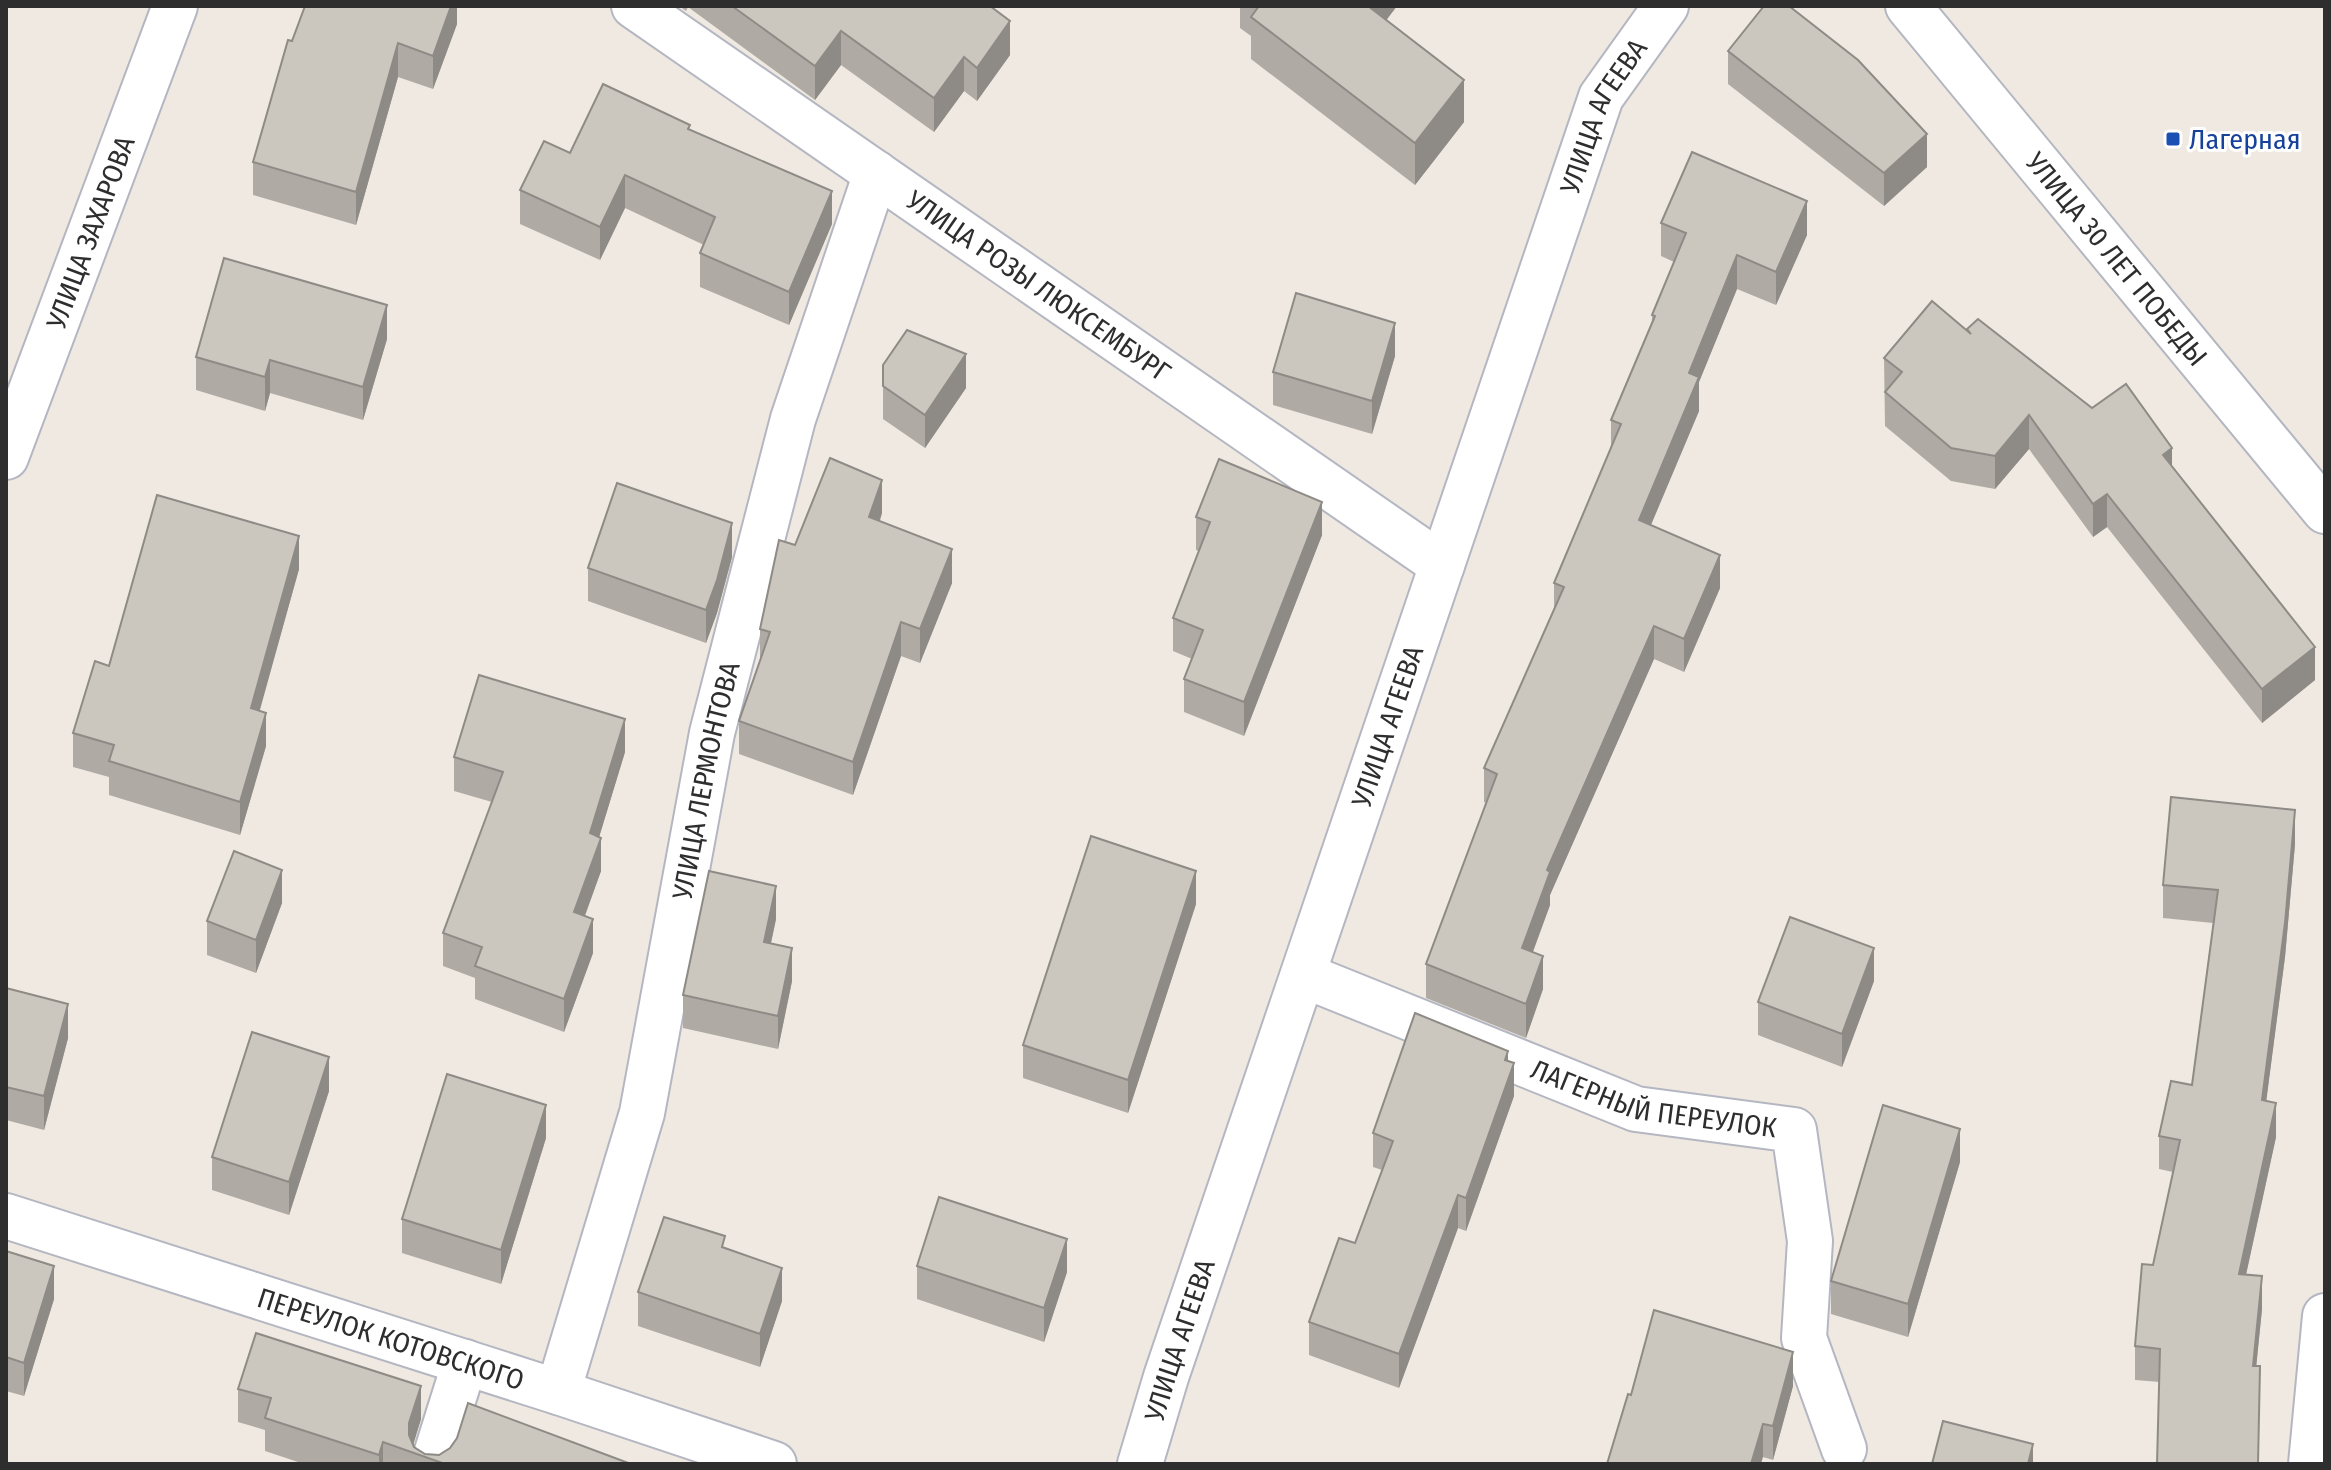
<svg xmlns="http://www.w3.org/2000/svg" width="2331" height="1470" font-family="'Fira Sans Condensed',sans-serif">
	<rect width="100%" height="100%" fill="#efe9e1"/>
	<g fill="none" stroke-linecap="round" stroke-linejoin="round">
		<defs>
			<g id="street">
				<path id="s1" d="M 634,6 L 1442,565"/>
				<path id="s2" d="M 6,457 L 175,6"/>
				<path id="s3" d="M 1303,975 L 1636,1109 L 1794,1130 L 1810,1241 L 1804,1338 L 1844,1449"/>
				<path id="s4" d="M 6,1216 L 558,1392 L 774,1464"/>
				<path id="s5" d="M 558,1392 L 642,1113 L 712,733 L 793,419 L 876,173"/>
				<path d="M 433,1464 L 465,1362"/>
				<path id="s6" d="M 1140,1464 L 1166,1377 L 1601,97 L 1666,6"/>
				<path d="M 2311,1464 L 2325,1316"/>
			</g>
			<g id="secondary">
				<path id="s7" d="M 1908,6 L 2325,511"/>
			</g>
		</defs>
		<use href="#street" stroke="#b4b7c1" stroke-width="48"/>
		<use href="#secondary" stroke="#b4b7c1" stroke-width="48"/>
		<use href="#street" stroke="#fff" stroke-width="44"/>
		<use href="#secondary" stroke="#fff" stroke-width="44"/>
	</g>
	<g fill="#afaba4">
		<path d="M 457,6 L 457,24 L 433,89 L 398,77 L 356,225 L 253,195 L 253,162 L 292,41 Z"/>
		<path d="M 679,6 L 990,6 L 1010,55 L 977,101 L 964,91 L 934,132 L 841,65 L 815,100 L 688,7 L 686,11 Z"/>
		<path d="M 1240,6 L 1397,6 L 1386,20 L 1464,122 L 1415,185 L 1251,59 L 1251,36 L 1240,28 Z"/>
		<path d="M 1728,51 L 1927,167 L 1884,206 L 1728,84 Z"/>
		<path d="M 690,129 L 832,224 L 789,325 L 700,287 L 700,253 L 704,245 L 625,208 L 600,260 L 520,224 L 520,190 L 570,153 Z"/>
		<path d="M 1661,223 L 1807,235 L 1776,305 L 1737,289 L 1699,382 L 1699,411 L 1651,525 L 1720,588 L 1684,672 L 1654,659 L 1550,895 L 1550,905 L 1533,952 L 1543,989 L 1526,1038 L 1426,998 L 1426,964 L 1487,803 L 1484,802 L 1484,768 L 1554,610 L 1554,583 L 1611,448 L 1611,420 L 1652,322 L 1652,315 L 1674,262 L 1661,256 Z"/>
		<path d="M 1967,329 L 2092,408 L 2172,466 L 2315,680 L 2262,723 L 2107,527 L 2093,537 L 2029,449 L 1995,489 L 1951,481 L 1885,426 L 1884,358 L 1967,331 Z"/>
		<path d="M 387,339 L 363,420 L 270,393 L 265,411 L 196,390 L 196,357 Z"/>
		<path d="M 1395,356 L 1372,434 L 1273,405 L 1273,372 Z"/>
		<path d="M 883,365 L 966,388 L 925,448 L 883,419 Z"/>
		<path d="M 882,513 L 880,521 L 952,583 L 920,663 L 901,656 L 853,795 L 739,754 L 739,721 L 760,661 L 760,629 L 795,545 Z"/>
		<path d="M 1196,517 L 1322,535 L 1244,736 L 1184,712 L 1184,679 L 1192,659 L 1173,651 L 1173,618 L 1199,551 L 1196,550 Z"/>
		<path d="M 732,557 L 717,613 L 706,643 L 588,601 L 588,568 Z"/>
		<path d="M 299,569 L 259,711 L 266,746 L 240,835 L 109,795 L 109,777 L 73,767 L 73,733 L 109,666 Z"/>
		<path d="M 625,752 L 599,837 L 601,871 L 585,916 L 593,953 L 564,1032 L 475,999 L 475,978 L 443,966 L 443,933 L 492,802 L 454,791 L 454,757 Z"/>
		<path d="M 2295,844 L 2285,957 L 2266,1101 L 2276,1137 L 2246,1274 L 2262,1309 L 2256,1366 L 2260,1399 L 2160,1382 L 2135,1380 L 2135,1346 L 2173,1172 L 2159,1169 L 2159,1136 L 2192,1085 L 2213,923 L 2163,918 L 2163,885 Z"/>
		<path d="M 282,903 L 256,973 L 207,955 L 207,921 Z"/>
		<path d="M 1196,904 L 1128,1113 L 1023,1078 L 1023,1045 Z"/>
		<path d="M 776,919 L 771,943 L 792,981 L 778,1049 L 683,1028 L 683,995 Z"/>
		<path d="M 1874,981 L 1842,1067 L 1758,1035 L 1758,1002 Z"/>
		<path d="M 6,988 L 68,1038 L 44,1130 L 6,1120 Z"/>
		<path d="M 1508,1061 L 1514,1096 L 1466,1231 L 1458,1228 L 1399,1388 L 1309,1355 L 1309,1322 L 1355,1243 L 1382,1170 L 1373,1167 L 1373,1133 Z"/>
		<path d="M 329,1091 L 289,1215 L 212,1190 L 212,1157 Z"/>
		<path d="M 546,1138 L 501,1284 L 402,1253 L 402,1219 Z"/>
		<path d="M 1960,1162 L 1908,1337 L 1831,1314 L 1831,1281 Z"/>
		<path d="M 6,1251 L 54,1299 L 24,1396 L 6,1391 Z"/>
		<path d="M 917,1266 L 1067,1272 L 1044,1342 L 917,1299 Z"/>
		<path d="M 638,1292 L 782,1301 L 760,1367 L 638,1326 Z"/>
		<path d="M 1793,1386 L 1773,1460 L 1763,1457 L 1631,1395 Z"/>
		<path d="M 238,1389 L 421,1419 L 413,1444 L 414,1447 L 425,1454 L 631,1464 L 304,1464 L 265,1451 L 265,1430 L 238,1422 Z"/>
	</g>
	<g fill="#8e8b86">
		<path d="M 451,6 L 457,6 L 457,24 L 433,89 L 433,56 Z"/>
		<path d="M 1366,6 L 1397,6 L 1366,47 Z"/>
		<path d="M 1010,21 L 1010,55 L 977,101 L 977,68 Z"/>
		<path d="M 841,31 L 841,65 L 815,100 L 815,66 Z"/>
		<path d="M 398,43 L 398,77 L 356,225 L 356,192 Z"/>
		<path d="M 964,57 L 964,91 L 934,132 L 934,98 Z"/>
		<path d="M 1464,80 L 1464,122 L 1415,185 L 1415,143 Z"/>
		<path d="M 1927,134 L 1927,167 L 1884,206 L 1884,173 Z"/>
		<path d="M 625,175 L 625,208 L 600,260 L 600,227 Z"/>
		<path d="M 832,191 L 832,224 L 789,325 L 789,292 Z"/>
		<path d="M 1807,201 L 1807,235 L 1776,305 L 1776,272 Z"/>
		<path d="M 1737,255 L 1737,289 L 1699,382 L 1699,411 L 1639,553 L 1639,520 L 1689,373 Z"/>
		<path d="M 387,305 L 387,339 L 363,420 L 363,387 Z"/>
		<path d="M 1395,323 L 1395,356 L 1372,434 L 1372,401 Z"/>
		<path d="M 966,354 L 966,388 L 925,448 L 925,415 Z"/>
		<path d="M 270,360 L 270,393 L 265,411 L 265,377 Z"/>
		<path d="M 2029,415 L 2029,449 L 1995,489 L 1995,456 Z"/>
		<path d="M 2172,448 L 2172,482 L 2163,455 Z"/>
		<path d="M 882,480 L 882,513 L 869,550 L 869,517 Z"/>
		<path d="M 2107,494 L 2107,527 L 2093,537 L 2093,504 Z"/>
		<path d="M 1322,502 L 1322,535 L 1244,736 L 1244,702 Z"/>
		<path d="M 732,523 L 732,557 L 717,613 L 706,643 L 706,610 Z"/>
		<path d="M 299,536 L 299,569 L 251,742 L 251,708 Z"/>
		<path d="M 952,549 L 952,583 L 920,663 L 920,629 Z"/>
		<path d="M 1720,555 L 1720,588 L 1684,672 L 1684,639 Z"/>
		<path d="M 901,622 L 901,656 L 853,795 L 853,762 Z"/>
		<path d="M 1654,626 L 1654,659 L 1550,895 L 1550,905 L 1522,981 L 1522,948 L 1547,870 Z"/>
		<path d="M 2315,647 L 2315,680 L 2262,723 L 2262,689 Z"/>
		<path d="M 266,713 L 266,746 L 240,835 L 240,802 Z"/>
		<path d="M 625,719 L 625,752 L 590,867 L 590,833 Z"/>
		<path d="M 2295,810 L 2295,844 L 2285,957 L 2262,1134 L 2262,1100 Z"/>
		<path d="M 601,838 L 601,871 L 574,945 L 574,912 Z"/>
		<path d="M 282,870 L 282,903 L 256,973 L 256,940 Z"/>
		<path d="M 1196,871 L 1196,904 L 1128,1113 L 1128,1080 Z"/>
		<path d="M 776,886 L 776,919 L 764,975 L 764,942 Z"/>
		<path d="M 593,919 L 593,953 L 564,1032 L 564,999 Z"/>
		<path d="M 792,948 L 792,981 L 778,1049 L 778,1016 Z"/>
		<path d="M 1874,948 L 1874,981 L 1842,1067 L 1842,1034 Z"/>
		<path d="M 1543,956 L 1543,989 L 1526,1038 L 1526,1004 Z"/>
		<path d="M 68,1004 L 68,1038 L 44,1130 L 44,1096 Z"/>
		<path d="M 1508,1051 L 1508,1078 L 1514,1063 L 1514,1096 L 1466,1231 L 1466,1198 Z"/>
		<path d="M 329,1057 L 329,1091 L 289,1215 L 289,1182 Z"/>
		<path d="M 2276,1103 L 2276,1137 L 2239,1307 L 2239,1274 Z"/>
		<path d="M 546,1105 L 546,1138 L 501,1284 L 501,1250 Z"/>
		<path d="M 1960,1129 L 1960,1162 L 1908,1337 L 1908,1304 Z"/>
		<path d="M 1458,1195 L 1458,1228 L 1399,1388 L 1399,1354 Z"/>
		<path d="M 1067,1239 L 1067,1272 L 1044,1342 L 1044,1308 Z"/>
		<path d="M 54,1266 L 54,1299 L 24,1396 L 24,1363 Z"/>
		<path d="M 782,1268 L 782,1301 L 760,1367 L 760,1334 Z"/>
		<path d="M 2262,1276 L 2262,1309 L 2253,1399 L 2253,1366 Z"/>
		<path d="M 1793,1352 L 1793,1386 L 1773,1460 L 1773,1426 Z"/>
		<path d="M 421,1386 L 421,1419 L 411,1452 L 409,1451 L 409,1423 Z"/>
		<path d="M 1763,1424 L 1763,1457 L 1761,1464 L 1751,1464 Z"/>
		<path d="M 383,1442 L 383,1464 L 379,1464 L 379,1455 Z"/>
		<path d="M 2033,1444 L 2033,1464 L 2028,1464 Z"/>
	</g>
	<g fill="#cbc7bf" stroke="#8e8b86" stroke-width="2">
		<path d="M 305,6 L 451,6 L 433,56 L 398,43 L 356,192 L 253,162 L 288,40 L 292,41 Z"/>
		<path d="M 732,6 L 990,6 L 1010,21 L 977,68 L 964,57 L 934,98 L 841,31 L 815,66 Z"/>
		<path d="M 1259,6 L 1368,6 L 1464,80 L 1415,143 L 1251,17 Z"/>
		<path d="M 1764,6 L 1789,6 L 1858,60 L 1927,134 L 1884,173 L 1728,51 Z"/>
		<path d="M 603,84 L 690,125 L 688,129 L 832,191 L 789,292 L 700,253 L 715,217 L 625,175 L 600,227 L 520,190 L 544,141 L 570,153 Z"/>
		<path d="M 1692,152 L 1807,201 L 1776,272 L 1737,255 L 1689,373 L 1699,377 L 1639,520 L 1720,555 L 1684,639 L 1654,626 L 1547,870 L 1550,872 L 1522,948 L 1543,956 L 1526,1004 L 1426,964 L 1497,774 L 1484,768 L 1564,587 L 1554,583 L 1621,424 L 1611,420 L 1655,316 L 1652,315 L 1686,233 L 1661,223 Z"/>
		<path d="M 224,258 L 387,305 L 363,387 L 270,360 L 265,377 L 196,357 Z"/>
		<path d="M 1296,293 L 1395,323 L 1372,401 L 1273,372 Z"/>
		<path d="M 1932,301 L 1971,334 L 1967,329 L 1978,319 L 2092,408 L 2126,384 L 2172,448 L 2163,455 L 2315,647 L 2262,689 L 2107,494 L 2093,504 L 2029,415 L 1995,456 L 1951,448 L 1885,392 L 1902,372 L 1884,358 Z"/>
		<path d="M 907,330 L 966,354 L 925,415 L 883,386 L 883,365 Z"/>
		<path d="M 830,458 L 882,480 L 869,517 L 952,549 L 920,629 L 901,622 L 853,762 L 739,721 L 770,632 L 760,629 L 779,540 L 795,545 Z"/>
		<path d="M 1219,459 L 1322,502 L 1244,702 L 1184,679 L 1203,630 L 1173,618 L 1210,522 L 1196,517 Z"/>
		<path d="M 617,483 L 732,523 L 717,580 L 706,610 L 588,568 Z"/>
		<path d="M 157,495 L 299,536 L 251,708 L 266,713 L 240,802 L 109,761 L 114,745 L 73,733 L 95,661 L 109,666 Z"/>
		<path d="M 479,675 L 625,719 L 590,833 L 601,838 L 574,912 L 593,919 L 564,999 L 475,966 L 482,947 L 443,933 L 503,772 L 454,757 Z"/>
		<path d="M 2171,797 L 2295,810 L 2285,923 L 2262,1100 L 2276,1103 L 2239,1274 L 2262,1276 L 2253,1366 L 2260,1366 L 2258,1464 L 2157,1464 L 2160,1349 L 2135,1346 L 2142,1264 L 2153,1265 L 2180,1140 L 2159,1136 L 2171,1081 L 2192,1085 L 2218,890 L 2163,885 Z"/>
		<path d="M 1091,836 L 1196,871 L 1128,1080 L 1023,1045 Z"/>
		<path d="M 234,851 L 282,870 L 256,940 L 207,921 Z"/>
		<path d="M 709,871 L 776,886 L 764,942 L 792,948 L 778,1016 L 683,995 Z"/>
		<path d="M 1790,917 L 1874,948 L 1842,1034 L 1758,1002 Z"/>
		<path d="M 6,988 L 68,1004 L 44,1096 L 6,1087 Z"/>
		<path d="M 1415,1013 L 1508,1051 L 1505,1060 L 1514,1063 L 1466,1198 L 1458,1195 L 1399,1354 L 1309,1322 L 1339,1238 L 1355,1243 L 1393,1141 L 1373,1133 Z"/>
		<path d="M 252,1032 L 329,1057 L 289,1182 L 212,1157 Z"/>
		<path d="M 447,1074 L 546,1105 L 501,1250 L 402,1219 Z"/>
		<path d="M 1883,1105 L 1960,1129 L 1908,1304 L 1831,1281 Z"/>
		<path d="M 939,1197 L 1067,1239 L 1044,1308 L 917,1266 Z"/>
		<path d="M 664,1217 L 725,1236 L 722,1247 L 782,1268 L 760,1334 L 638,1292 Z"/>
		<path d="M 6,1251 L 54,1266 L 24,1363 L 6,1357 Z"/>
		<path d="M 1654,1310 L 1793,1352 L 1773,1426 L 1763,1424 L 1751,1464 L 1607,1464 L 1628,1394 L 1631,1395 Z"/>
		<path d="M 256,1333 L 421,1386 L 409,1423 L 409,1435 L 414,1447 L 425,1454 L 439,1455 L 450,1448 L 457,1438 L 468,1403 L 631,1464 L 445,1464 L 383,1442 L 379,1455 L 265,1418 L 271,1398 L 238,1389 Z"/>
		<path d="M 1943,1421 L 2033,1444 L 2028,1464 L 1932,1464 Z"/>
	</g>
	<rect fill="#1a4fb4" stroke="#fff" stroke-width="3" x="2165" y="131" width="16" height="16" rx="4"/>
	<g text-anchor="middle" stroke-width="6" stroke-linejoin="round" paint-order="stroke">
		<g font-size="28" fill="#2e2e2e" stroke="#fff">
			<text dy="10" stroke="none"><textPath href="#s6" startOffset="1426">УЛИЦА АГЕЕВА</textPath></text>
			<text dy="10" stroke="none"><textPath href="#s2" startOffset="240">УЛИЦА ЗАХАРОВА</textPath></text>
			<text dy="10" stroke="none"><textPath href="#s7" startOffset="328">УЛИЦА 30 ЛЕТ ПОБЕДЫ</textPath></text>
			<text dy="10" stroke="none"><textPath href="#s1" startOffset="492">УЛИЦА РОЗЫ ЛЮКСЕМБУРГ</textPath></text>
			<text dy="10" stroke="none"><textPath href="#s6" startOffset="778">УЛИЦА АГЕЕВА</textPath></text>
			<text dy="10" stroke="none"><textPath href="#s5" startOffset="630">УЛИЦА ЛЕРМОНТОВА</textPath></text>
			<text dy="10" stroke="none"><textPath href="#s3" startOffset="374">ЛАГЕРНЫЙ ПЕРЕУЛОК</textPath></text>
			<text dy="10" stroke="none"><textPath href="#s4" startOffset="404">ПЕРЕУЛОК КОТОВСКОГО</textPath></text>
			<text dy="10" stroke="none"><textPath href="#s6" startOffset="130">УЛИЦА АГЕЕВА</textPath></text>
		</g>
		<g font-size="28" fill="#164399" stroke="#fff" text-anchor="start">
			<text x="2189" y="149">Лагерная</text>
		</g>
	</g>
	<rect width="2331" height="1470" fill="none" stroke="#2e2e2e" stroke-width="16"/>
</svg>
